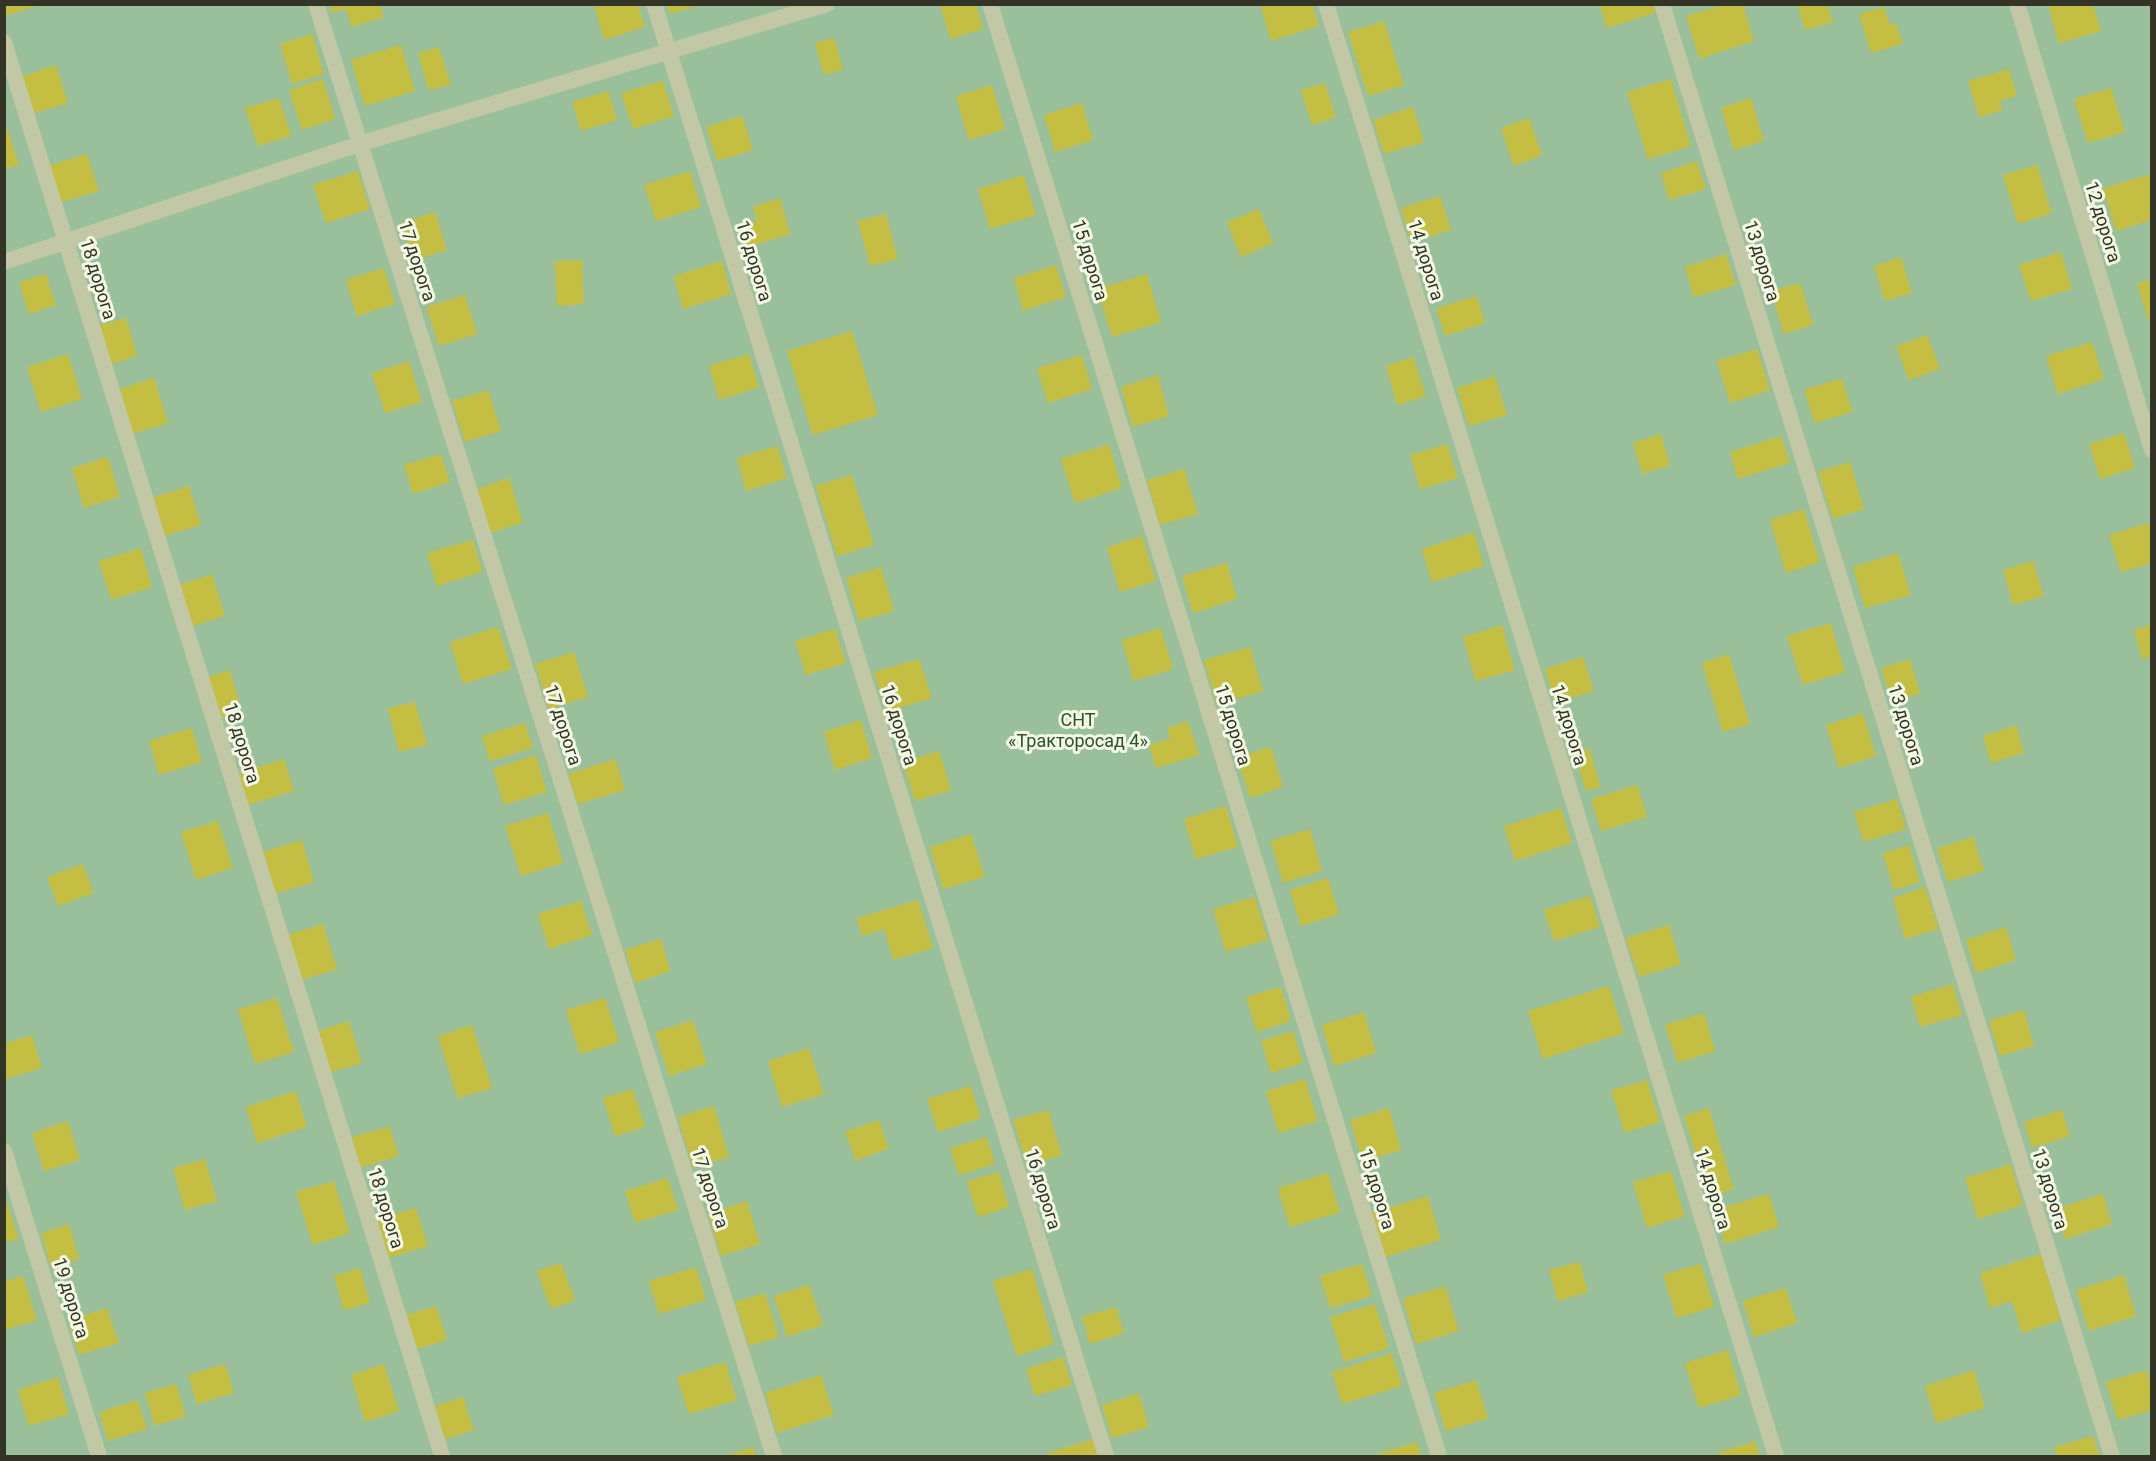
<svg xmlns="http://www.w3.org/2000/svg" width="2156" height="1461" font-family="Roboto,sans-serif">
	<rect width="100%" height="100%" fill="#ebf1d8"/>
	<rect fill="#99bf9b" x="5" y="5" width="2146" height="1451"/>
	<g fill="#c4bf43">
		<path d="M 4,4 L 40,4 L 40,5 L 4,16 Z"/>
		<path d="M 330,4 L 380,4 L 384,17 L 352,27 L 346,9 L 332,13 Z"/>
		<path d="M 594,4 L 638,4 L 645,27 L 604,40 Z"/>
		<path d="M 667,4 L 700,4 L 700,5 L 670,14 Z"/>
		<path d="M 940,4 L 976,4 L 983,29 L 950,39 Z"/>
		<path d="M 1260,4 L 1312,4 L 1319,26 L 1271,41 Z"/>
		<path d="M 1599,4 L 1653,4 L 1655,13 L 1607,28 Z"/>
		<path d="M 1797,4 L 1827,4 L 1833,22 L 1805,30 Z"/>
		<path d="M 2051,4 L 2093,4 L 2101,31 L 2059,43 L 2048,5 Z"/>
		<path d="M 1723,5 L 1743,5 L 1754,41 L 1699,59 L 1686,16 Z"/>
		<path d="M 1884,7 L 1890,25 L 1896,23 L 1903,44 L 1871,53 L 1859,14 Z"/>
		<path d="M 1384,21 L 1404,85 L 1368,96 L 1348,32 Z"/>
		<path d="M 312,34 L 324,74 L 292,84 L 280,44 Z"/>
		<path d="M 834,38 L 843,69 L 824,75 L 815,43 Z"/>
		<path d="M 401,45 L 415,91 L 365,106 L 351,60 Z"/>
		<path d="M 439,47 L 451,84 L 429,91 L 418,53 Z"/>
		<path d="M 56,65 L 68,103 L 29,115 L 17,78 Z"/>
		<path d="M 2009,69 L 2017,96 L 2000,101 L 2003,110 L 1979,117 L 1968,81 Z"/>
		<path d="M 323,79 L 335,119 L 302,130 L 289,90 Z"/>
		<path d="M 1671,79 L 1691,146 L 1648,159 L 1627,92 Z"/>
		<path d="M 663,81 L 674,116 L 633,129 L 621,93 Z"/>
		<path d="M 1325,83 L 1336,117 L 1312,125 L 1301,90 Z"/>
		<path d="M 992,85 L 1005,129 L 969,140 L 956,96 Z"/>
		<path d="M 2111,88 L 2125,132 L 2088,143 L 2074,99 Z"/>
		<path d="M 608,91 L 617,120 L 581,131 L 572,102 Z"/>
		<path d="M 279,98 L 291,136 L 258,146 L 245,108 Z"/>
		<path d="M 1751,98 L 1764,141 L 1734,150 L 1721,108 Z"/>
		<path d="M 1082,103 L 1093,140 L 1055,152 L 1044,115 Z"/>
		<path d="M 1413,107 L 1424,142 L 1384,154 L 1373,120 Z"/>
		<path d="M 742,116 L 753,150 L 717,161 L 706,127 Z"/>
		<path d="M 1529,118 L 1542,155 L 1514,166 L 1501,128 Z"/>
		<path d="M 7,127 L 19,165 L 5,169 L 5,128 Z"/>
		<path d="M 87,154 L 99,191 L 58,203 L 47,166 Z"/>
		<path d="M 1697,161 L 1706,189 L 1669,200 L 1661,173 Z"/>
		<path d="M 2037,165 L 2052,213 L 2018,224 L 2003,175 Z"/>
		<path d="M 358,171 L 370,209 L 326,223 L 313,185 Z"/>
		<path d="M 690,171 L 701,207 L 656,221 L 644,185 Z"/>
		<path d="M 2152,174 L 2152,220 L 2116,231 L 2103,188 Z"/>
		<path d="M 1024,175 L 1036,215 L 990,229 L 978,189 Z"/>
		<path d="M 1440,196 L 1451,230 L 1411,242 L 1401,208 Z"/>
		<path d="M 780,198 L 790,234 L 748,247 L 742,226 L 757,221 L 753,207 Z"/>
		<path d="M 1259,209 L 1273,243 L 1241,257 L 1227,222 Z"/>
		<path d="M 435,212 L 447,250 L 413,261 L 401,223 Z"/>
		<path d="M 886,214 L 898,259 L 870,266 L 858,221 Z"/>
		<path d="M 2061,252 L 2072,289 L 2031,301 L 2019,265 Z"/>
		<path d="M 1726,254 L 1736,285 L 1694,297 L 1685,267 Z"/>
		<path d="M 1901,257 L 1912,293 L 1885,301 L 1874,266 Z"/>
		<path d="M 582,260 L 584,304 L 557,306 L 555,261 Z"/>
		<path d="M 722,261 L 731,294 L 683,309 L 674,276 Z"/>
		<path d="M 1056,265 L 1066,297 L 1023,311 L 1014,278 Z"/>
		<path d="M 384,268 L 395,304 L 357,316 L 346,280 Z"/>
		<path d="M 46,274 L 56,305 L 29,314 L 19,282 Z"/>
		<path d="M 1147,274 L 1161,322 L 1112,337 L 1097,289 Z"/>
		<path d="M 2152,279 L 2152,328 L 2151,328 L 2137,284 Z"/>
		<path d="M 1800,283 L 1813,325 L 1784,334 L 1771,291 Z"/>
		<path d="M 465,295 L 477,334 L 439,346 L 426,307 Z"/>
		<path d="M 1477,296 L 1485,323 L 1445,336 L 1436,308 Z"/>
		<path d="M 126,318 L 137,356 L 106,366 L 93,327 Z"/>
		<path d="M 852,331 L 878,415 L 813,435 L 787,351 Z"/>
		<path d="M 1927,335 L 1940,369 L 1909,380 L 1896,346 Z"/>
		<path d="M 2092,342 L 2104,379 L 2058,394 L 2046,356 Z"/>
		<path d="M 1757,349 L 1770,390 L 1730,403 L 1717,361 Z"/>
		<path d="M 68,354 L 82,399 L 41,412 L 27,367 Z"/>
		<path d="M 749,354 L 759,387 L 719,400 L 709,366 Z"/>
		<path d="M 1082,355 L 1092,389 L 1048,403 L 1037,368 Z"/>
		<path d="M 1413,357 L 1426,396 L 1397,405 L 1386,366 Z"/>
		<path d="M 409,361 L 422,402 L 385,413 L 372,373 Z"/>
		<path d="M 1158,375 L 1169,416 L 1133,427 L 1121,387 Z"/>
		<path d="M 1495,376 L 1507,415 L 1469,426 L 1457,388 Z"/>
		<path d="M 154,378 L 168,423 L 132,434 L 119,389 Z"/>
		<path d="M 1842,378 L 1852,412 L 1815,423 L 1804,390 Z"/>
		<path d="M 488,390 L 501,431 L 465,442 L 452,401 Z"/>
		<path d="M 2124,433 L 2135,468 L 2100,479 L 2089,444 Z"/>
		<path d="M 1661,434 L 1670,465 L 1643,474 L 1633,443 Z"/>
		<path d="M 1781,436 L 1790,463 L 1738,479 L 1730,452 Z"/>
		<path d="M 1109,444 L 1122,488 L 1075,503 L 1061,459 Z"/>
		<path d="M 1447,444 L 1458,478 L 1420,489 L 1410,455 Z"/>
		<path d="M 777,446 L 787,478 L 746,491 L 737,458 Z"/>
		<path d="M 441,454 L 450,482 L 413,494 L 404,465 Z"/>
		<path d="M 108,457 L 120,497 L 84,508 L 72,468 Z"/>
		<path d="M 1850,462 L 1864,509 L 1833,519 L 1818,472 Z"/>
		<path d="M 1184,469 L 1198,514 L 1160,525 L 1147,480 Z"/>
		<path d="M 852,475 L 874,545 L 837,556 L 816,486 Z"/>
		<path d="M 509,478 L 523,522 L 490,533 L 477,489 Z"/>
		<path d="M 189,486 L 201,525 L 161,537 L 149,499 Z"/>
		<path d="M 1804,509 L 1820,562 L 1786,573 L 1770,520 Z"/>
		<path d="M 2149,523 L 2152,530 L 2152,563 L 2121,572 L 2109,535 Z"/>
		<path d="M 1474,532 L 1484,566 L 1432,582 L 1422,549 Z"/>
		<path d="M 1142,536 L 1156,581 L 1120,592 L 1107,547 Z"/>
		<path d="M 473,540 L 482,572 L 437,586 L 427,553 Z"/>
		<path d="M 141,548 L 152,587 L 111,600 L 99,561 Z"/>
		<path d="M 1898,553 L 1911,595 L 1865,608 L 1853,567 Z"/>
		<path d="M 2033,561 L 2044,596 L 2013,605 L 2003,570 Z"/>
		<path d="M 1227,563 L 1237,599 L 1193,613 L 1182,576 Z"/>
		<path d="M 881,567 L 894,611 L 859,621 L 846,578 Z"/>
		<path d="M 212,574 L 225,616 L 187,628 L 174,587 Z"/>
		<path d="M 1831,623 L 1845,672 L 1803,685 L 1787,636 Z"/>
		<path d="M 2152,624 L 2152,656 L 2142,659 L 2134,630 Z"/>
		<path d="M 1502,625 L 1515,670 L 1476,681 L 1463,637 Z"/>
		<path d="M 498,627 L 512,669 L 463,684 L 450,642 Z"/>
		<path d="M 1161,628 L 1173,669 L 1134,681 L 1122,640 Z"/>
		<path d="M 835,629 L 846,663 L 806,675 L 795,641 Z"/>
		<path d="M 1250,647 L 1263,691 L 1217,705 L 1204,660 Z"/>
		<path d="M 574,652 L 588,697 L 549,709 L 535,664 Z"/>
		<path d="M 1729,654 L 1750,724 L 1723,732 L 1702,663 Z"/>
		<path d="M 1583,657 L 1594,691 L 1555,703 L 1545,669 Z"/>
		<path d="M 919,659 L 932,698 L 886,712 L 874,672 Z"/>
		<path d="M 1910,659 L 1920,693 L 1892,703 L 1881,668 Z"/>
		<path d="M 230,670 L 242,712 L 211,721 L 198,680 Z"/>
		<path d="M 415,702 L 427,745 L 399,752 L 388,708 Z"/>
		<path d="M 1863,713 L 1876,756 L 1839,768 L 1826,725 Z"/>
		<path d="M 861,720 L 872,758 L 835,770 L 824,732 Z"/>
		<path d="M 1188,721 L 1199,755 L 1156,768 L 1149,745 L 1170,739 L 1167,728 Z"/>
		<path d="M 525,723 L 533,748 L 490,761 L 482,736 Z"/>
		<path d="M 2016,725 L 2024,753 L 1991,763 L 1983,736 Z"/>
		<path d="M 192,728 L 202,762 L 159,775 L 149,741 Z"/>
		<path d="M 1271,747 L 1283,787 L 1250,798 L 1237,757 Z"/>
		<path d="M 1589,748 L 1601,787 L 1586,791 L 1574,753 Z"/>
		<path d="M 939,751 L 951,790 L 915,801 L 903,762 Z"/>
		<path d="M 536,755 L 547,792 L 504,805 L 493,769 Z"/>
		<path d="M 284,759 L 294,791 L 241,807 L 231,775 Z"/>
		<path d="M 615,759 L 625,790 L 578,804 L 568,774 Z"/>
		<path d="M 1637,785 L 1647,817 L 1601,831 L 1591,799 Z"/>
		<path d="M 1897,799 L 1906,829 L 1864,842 L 1854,812 Z"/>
		<path d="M 1226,806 L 1238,847 L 1196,859 L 1184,819 Z"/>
		<path d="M 1561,808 L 1572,843 L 1515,861 L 1504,826 Z"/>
		<path d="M 548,813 L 563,863 L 521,876 L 505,826 Z"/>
		<path d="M 218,821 L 233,868 L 196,880 L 181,832 Z"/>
		<path d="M 1310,829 L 1322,871 L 1283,883 L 1271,841 Z"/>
		<path d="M 971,834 L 985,877 L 943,889 L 930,847 Z"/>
		<path d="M 1973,837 L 1984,871 L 1948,882 L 1937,848 Z"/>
		<path d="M 302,840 L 314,882 L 270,895 L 257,854 Z"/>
		<path d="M 1909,845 L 1920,882 L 1894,890 L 1883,853 Z"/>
		<path d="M 83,864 L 94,893 L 58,906 L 47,877 Z"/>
		<path d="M 1328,878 L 1339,914 L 1301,926 L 1290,890 Z"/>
		<path d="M 1925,887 L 1939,929 L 1905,939 L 1893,898 Z"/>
		<path d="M 1590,896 L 1600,927 L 1554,941 L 1544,910 Z"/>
		<path d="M 1255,897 L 1268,940 L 1226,952 L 1213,909 Z"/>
		<path d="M 918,900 L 933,948 L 893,960 L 884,929 L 862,936 L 857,918 Z"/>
		<path d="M 581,901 L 592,935 L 549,949 L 538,914 Z"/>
		<path d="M 323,924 L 337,969 L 295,982 L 281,937 Z"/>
		<path d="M 1669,925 L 1681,964 L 1639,977 L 1626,938 Z"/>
		<path d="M 2006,927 L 2016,960 L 1976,973 L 1966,940 Z"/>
		<path d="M 661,939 L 670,971 L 635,983 L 625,950 Z"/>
		<path d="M 1953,984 L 1962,1015 L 1920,1027 L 1911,997 Z"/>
		<path d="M 1609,986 L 1624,1033 L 1543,1059 L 1528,1011 Z"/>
		<path d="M 1281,987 L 1291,1021 L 1257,1032 L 1246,997 Z"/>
		<path d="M 277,998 L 294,1052 L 255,1064 L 238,1009 Z"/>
		<path d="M 605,998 L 619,1042 L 580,1054 L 566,1010 Z"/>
		<path d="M 2024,1010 L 2034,1046 L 2000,1056 L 1989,1021 Z"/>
		<path d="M 1364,1012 L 1376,1053 L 1334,1066 L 1322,1025 Z"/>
		<path d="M 1704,1013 L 1715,1051 L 1678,1063 L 1665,1025 Z"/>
		<path d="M 693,1020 L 707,1064 L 669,1076 L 655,1032 Z"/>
		<path d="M 349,1021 L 362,1063 L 328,1073 L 315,1032 Z"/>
		<path d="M 472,1025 L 492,1088 L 458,1098 L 438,1036 Z"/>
		<path d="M 1293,1031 L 1303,1063 L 1271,1073 L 1261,1041 Z"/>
		<path d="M 32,1035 L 42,1068 L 4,1079 L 4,1044 Z"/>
		<path d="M 809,1048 L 824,1094 L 782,1107 L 768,1061 Z"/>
		<path d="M 1305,1079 L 1318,1121 L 1279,1133 L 1266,1091 Z"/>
		<path d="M 1647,1080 L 1660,1122 L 1625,1133 L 1611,1090 Z"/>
		<path d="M 971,1086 L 981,1118 L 938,1132 L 927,1099 Z"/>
		<path d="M 633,1089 L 645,1127 L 615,1136 L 603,1098 Z"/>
		<path d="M 296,1091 L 307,1127 L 257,1143 L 246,1107 Z"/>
		<path d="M 714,1106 L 729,1157 L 693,1168 L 678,1117 Z"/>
		<path d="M 1389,1108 L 1401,1150 L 1363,1162 L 1350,1120 Z"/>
		<path d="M 1709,1108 L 1734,1189 L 1709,1197 L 1684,1116 Z"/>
		<path d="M 1048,1110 L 1062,1155 L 1027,1166 L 1013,1120 Z"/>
		<path d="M 2062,1110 L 2070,1136 L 2032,1148 L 2024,1122 Z"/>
		<path d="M 879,1120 L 889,1148 L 856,1161 L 845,1132 Z"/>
		<path d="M 68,1121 L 80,1160 L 44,1171 L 32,1133 Z"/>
		<path d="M 389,1126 L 399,1156 L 360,1168 L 350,1138 Z"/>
		<path d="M 987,1137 L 995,1164 L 959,1175 L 950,1148 Z"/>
		<path d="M 205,1159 L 217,1201 L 185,1210 L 173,1168 Z"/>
		<path d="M 2011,1164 L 2023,1205 L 1978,1219 L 1965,1178 Z"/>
		<path d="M 1671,1171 L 1685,1216 L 1647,1228 L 1633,1182 Z"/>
		<path d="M 999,1172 L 1009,1207 L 978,1217 L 967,1181 Z"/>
		<path d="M 1328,1173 L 1340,1212 L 1290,1227 L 1278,1188 Z"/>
		<path d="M 668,1178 L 678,1210 L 635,1223 L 625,1191 Z"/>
		<path d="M 334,1181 L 350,1233 L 313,1245 L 296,1192 Z"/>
		<path d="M 1769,1194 L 1779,1227 L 1725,1244 L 1714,1210 Z"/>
		<path d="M 2103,1194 L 2112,1224 L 2065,1239 L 2055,1209 Z"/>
		<path d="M 4,1195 L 19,1239 L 4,1243 Z"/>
		<path d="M 1428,1196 L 1441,1240 L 1385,1257 L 1372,1213 Z"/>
		<path d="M 747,1201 L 760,1244 L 721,1256 L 708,1214 Z"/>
		<path d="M 416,1208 L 428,1246 L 385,1259 L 373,1221 Z"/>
		<path d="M 69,1224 L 79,1259 L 51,1267 L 41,1233 Z"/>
		<path d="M 2041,1254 L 2061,1320 L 2022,1333 L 2012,1301 L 1990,1308 L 1980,1273 Z"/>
		<path d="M 1580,1262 L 1588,1292 L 1558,1301 L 1549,1270 Z"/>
		<path d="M 561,1263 L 575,1300 L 551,1309 L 537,1271 Z"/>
		<path d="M 1362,1264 L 1372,1296 L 1330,1308 L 1320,1276 Z"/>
		<path d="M 1701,1264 L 1714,1307 L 1677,1318 L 1663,1275 Z"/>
		<path d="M 696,1267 L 706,1300 L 659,1314 L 649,1281 Z"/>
		<path d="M 360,1268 L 370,1303 L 344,1310 L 334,1276 Z"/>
		<path d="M 1032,1269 L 1054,1344 L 1017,1356 L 993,1281 Z"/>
		<path d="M 2124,1275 L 2136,1316 L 2089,1331 L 2076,1290 Z"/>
		<path d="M 23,1276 L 37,1320 L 4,1330 L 4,1282 Z"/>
		<path d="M 809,1285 L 823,1325 L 787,1337 L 774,1296 Z"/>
		<path d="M 1445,1286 L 1459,1331 L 1416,1344 L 1403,1299 Z"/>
		<path d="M 1786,1288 L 1797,1323 L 1754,1337 L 1743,1301 Z"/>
		<path d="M 765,1293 L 779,1337 L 749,1346 L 735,1302 Z"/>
		<path d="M 1375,1304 L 1389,1348 L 1344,1362 L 1330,1317 Z"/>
		<path d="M 436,1306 L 447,1340 L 414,1350 L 403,1316 Z"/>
		<path d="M 1116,1307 L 1124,1333 L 1090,1344 L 1082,1317 Z"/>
		<path d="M 107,1308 L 119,1343 L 79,1355 L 68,1320 Z"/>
		<path d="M 1728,1350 L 1741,1395 L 1699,1408 L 1685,1363 Z"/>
		<path d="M 1392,1353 L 1402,1386 L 1342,1404 L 1332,1372 Z"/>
		<path d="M 1063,1357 L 1072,1385 L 1035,1396 L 1026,1369 Z"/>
		<path d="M 725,1362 L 737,1400 L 689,1414 L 677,1377 Z"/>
		<path d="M 225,1364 L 234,1393 L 197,1404 L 188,1375 Z"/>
		<path d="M 384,1364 L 399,1411 L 365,1422 L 351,1375 Z"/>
		<path d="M 1974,1370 L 1985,1408 L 1936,1423 L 1925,1386 Z"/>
		<path d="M 2146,1370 L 2152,1387 L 2152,1410 L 2118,1420 L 2106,1382 Z"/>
		<path d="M 821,1375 L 834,1415 L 777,1433 L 765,1393 Z"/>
		<path d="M 58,1377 L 69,1414 L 29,1426 L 18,1390 Z"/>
		<path d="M 1476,1380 L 1488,1418 L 1446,1431 L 1434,1393 Z"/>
		<path d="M 176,1384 L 186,1416 L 155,1426 L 145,1393 Z"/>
		<path d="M 1139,1393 L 1149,1427 L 1112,1438 L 1102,1405 Z"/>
		<path d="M 463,1397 L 474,1430 L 439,1441 L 429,1408 Z"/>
		<path d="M 138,1400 L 147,1429 L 108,1441 L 99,1412 Z"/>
		<path d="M 2093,1436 L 2100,1456 L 2057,1456 L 2054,1447 Z"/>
		<path d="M 1093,1439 L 1098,1456 L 1049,1456 L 1048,1453 Z"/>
		<path d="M 1755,1441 L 1760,1456 L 1718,1456 L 1717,1453 Z"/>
		<path d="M 1417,1442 L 1421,1456 L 1379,1456 L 1379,1453 Z"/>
		<path d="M 753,1447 L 756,1456 L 724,1456 Z"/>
	</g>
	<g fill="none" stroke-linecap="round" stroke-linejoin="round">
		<g stroke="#c2c8a5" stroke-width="16">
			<path d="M 316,4 L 774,1456"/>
			<path d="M 4,42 L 442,1456"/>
			<path d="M 4,1151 L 99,1456"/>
		</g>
		<g stroke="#c2c8a5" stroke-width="16">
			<path d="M 654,4 L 1106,1456"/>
			<path d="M 990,4 L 1439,1456"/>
			<path d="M 1326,4 L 1776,1456"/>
			<path d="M 1662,4 L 2112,1456"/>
			<path d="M 2017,4 L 2152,450"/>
			<path d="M 4,262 L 359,144 L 827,4"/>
		</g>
	</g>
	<g text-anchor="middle" stroke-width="6" stroke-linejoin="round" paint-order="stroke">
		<g font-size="18" fill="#333426" stroke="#f3f9e4">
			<text transform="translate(2103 222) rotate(73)" y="6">12 дорога</text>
			<text transform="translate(1090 260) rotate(73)" y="6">15 дорога</text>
			<text transform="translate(1426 260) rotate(73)" y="6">14 дорога</text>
			<text transform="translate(417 261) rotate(72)" y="6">17 дорога</text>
			<text transform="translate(754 261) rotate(73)" y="6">16 дорога</text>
			<text transform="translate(1762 261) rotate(73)" y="6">13 дорога</text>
			<text transform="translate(98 279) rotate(73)" y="6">18 дорога</text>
			<text transform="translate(563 725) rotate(72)" y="6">17 дорога</text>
			<text transform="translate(899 725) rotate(73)" y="6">16 дорога</text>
			<text transform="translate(1233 725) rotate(73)" y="6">15 дорога</text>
			<text transform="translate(1569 725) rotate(73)" y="6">14 дорога</text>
			<text transform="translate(1906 725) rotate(73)" y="6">13 дорога</text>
			<text transform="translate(242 743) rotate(73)" y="6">18 дорога</text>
			<text transform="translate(710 1188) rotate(72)" y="6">17 дорога</text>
			<text transform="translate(1043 1189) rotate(73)" y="6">16 дорога</text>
			<text transform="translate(1377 1189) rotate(73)" y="6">15 дорога</text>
			<text transform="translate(1713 1189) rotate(73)" y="6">14 дорога</text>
			<text transform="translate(2050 1189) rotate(73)" y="6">13 дорога</text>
			<text transform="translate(386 1208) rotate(73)" y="6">18 дорога</text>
			<text transform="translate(71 1298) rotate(73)" y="6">19 дорога</text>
		</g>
		<g font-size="18" fill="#2a522e" stroke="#f3f9e4">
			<text x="1078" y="726">СНТ<tspan x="1078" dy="21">«Тракторосад 4»</tspan></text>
		</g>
	</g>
	<rect width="2156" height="1461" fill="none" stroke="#333426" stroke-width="12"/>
</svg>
